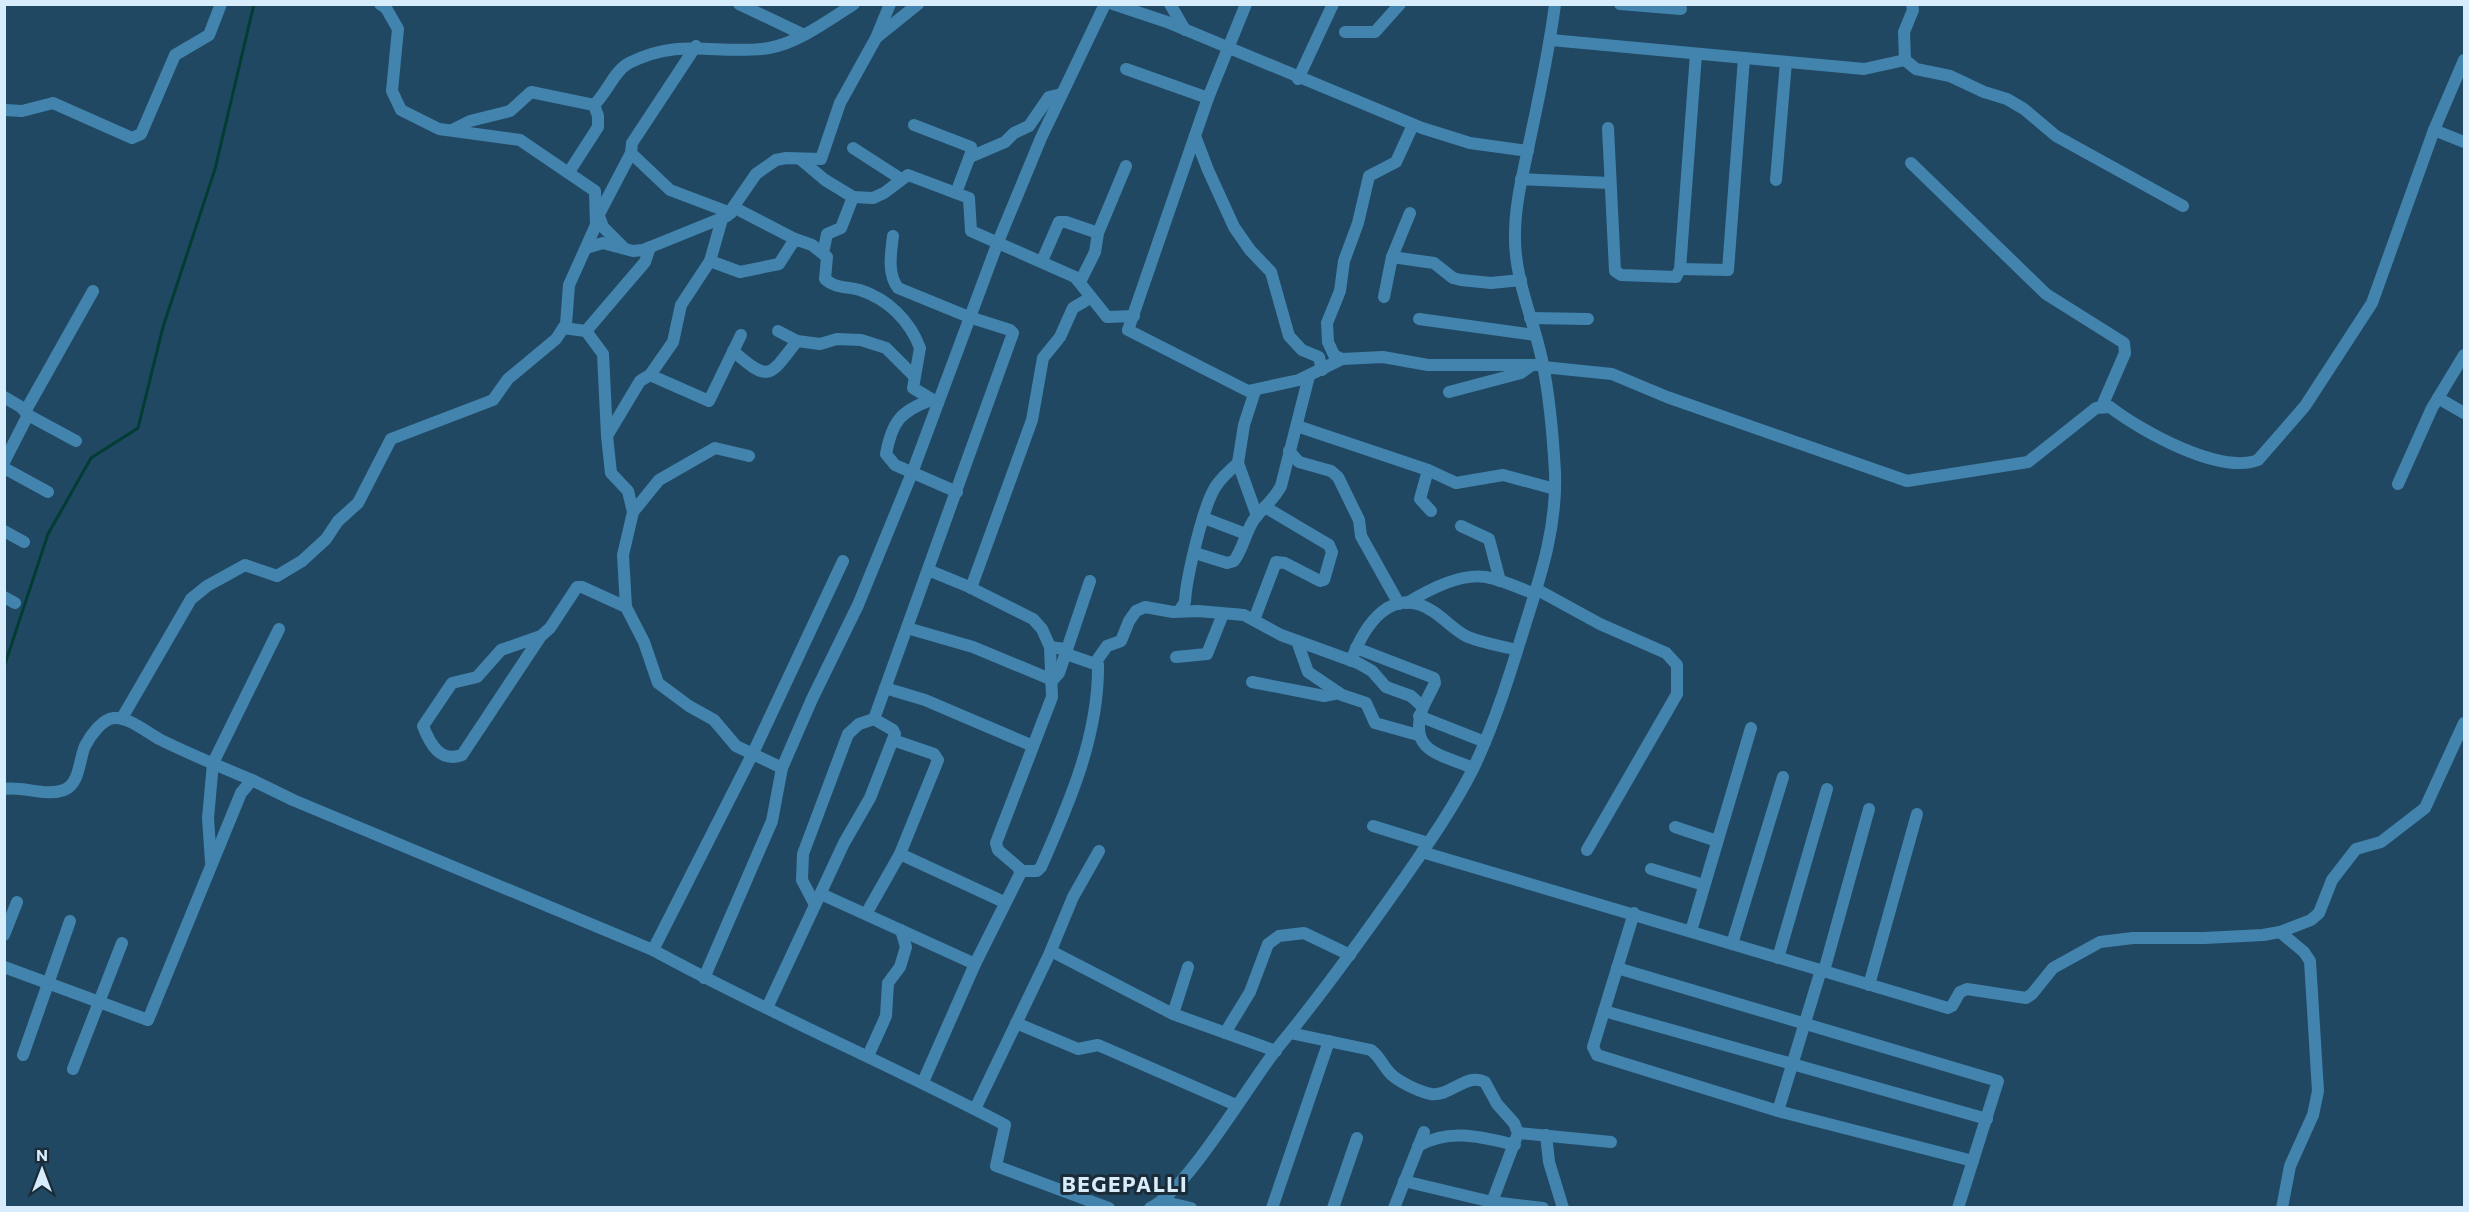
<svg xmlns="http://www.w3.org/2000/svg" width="2469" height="1212" font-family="Commissioner,sans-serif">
	<rect width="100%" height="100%" fill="#204862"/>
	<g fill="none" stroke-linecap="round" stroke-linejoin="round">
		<path stroke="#013d34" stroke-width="3" d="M 4,667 L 48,534 L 91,458 L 138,428 L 163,327 L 215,169 L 254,4"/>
		<g stroke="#4384ae" stroke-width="12">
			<path d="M 739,4 L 802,34"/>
			<path d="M 1113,4 L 1167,22 L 1422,128 L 1470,143 L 1528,151"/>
			<path d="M 1170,4 L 1185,30"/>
			<path d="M 1246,4 L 1208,98 L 1128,330 L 1248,391 L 1299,380 L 1342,359 L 1383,357 L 1428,365 L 1543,365"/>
			<path d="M 1620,4 L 1681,9"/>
			<path d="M 1912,4 L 1913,10 L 1904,32 L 1905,60 L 1916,69 L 1950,76 L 1984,92 L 2007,99 L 2024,109 L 2056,136 L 2183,206"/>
			<path d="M 1345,32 L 1375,32 L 1400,4"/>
			<path d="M 877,37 L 918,4"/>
			<path d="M 1551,40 L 1864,69 L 1905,60"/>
			<path d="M 696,46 L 632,143 L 631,153 L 670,190 L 731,213"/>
			<path d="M 1126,69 L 1208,98"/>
			<path d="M 1298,79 L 1333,4"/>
			<path d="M 4,110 L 22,111 L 53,103 L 132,138 L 141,134 L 175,55 L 209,35 L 221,4"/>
			<path d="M 914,125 L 971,147 L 971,153 L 956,193"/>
			<path d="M 1608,128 L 1615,271 L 1621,275 L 1676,277 L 1680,269 L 1696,54"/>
			<path d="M 452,130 L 470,121 L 510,111 L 531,92 L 594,105"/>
			<path d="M 2434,130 L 2464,142"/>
			<path d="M 1195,136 L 1208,170 L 1234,227 L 1250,250 L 1271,272 L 1289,336 L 1302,350 L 1319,357 L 1322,370"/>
			<path d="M 853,148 L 901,179"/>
			<path d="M 970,157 L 1005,142 L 1014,133 L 1029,126 L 1049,97 L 1062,94"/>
			<path d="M 800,159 L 825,180 L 853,197"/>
			<path d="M 1911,163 L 2046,294 L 2124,343 L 2125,353 L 2102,406"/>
			<path d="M 569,172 L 598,127 L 598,116 L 594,105 C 607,93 614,71 629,63 C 682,36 718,56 769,48 C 798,43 829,20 854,4"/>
			<path d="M 1521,179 L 1609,183"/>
			<path d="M 1776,180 L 1786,62"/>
			<path d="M 735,208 L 795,239"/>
			<path d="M 599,216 L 603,227 L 623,247"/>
			<path d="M 597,218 L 631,153"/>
			<path d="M 586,248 L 603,243 L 633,251 L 643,250 L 727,216 L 756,174 L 776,160 L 786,158 L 821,159 L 840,103 L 876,38 L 890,4"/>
			<path d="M 823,253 L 827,234 L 841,228 L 853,197 L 873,198 L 884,193 L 908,175 L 969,198 L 971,231 L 1075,277 L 1107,317 L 1134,316"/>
			<path d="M 1392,257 L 1434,263 L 1453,278 L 1461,280 L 1491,283 L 1521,280"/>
			<path d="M 710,261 L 740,272 L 779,264 L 795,239 L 812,245 L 827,257 L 825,279 C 836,289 846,286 860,290 C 888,299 910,321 920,348 L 913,388 L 938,403"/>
			<path d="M 1042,261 L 1059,222 L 1066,222 L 1098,233"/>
			<path d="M 1680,269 L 1728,270 L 1744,58"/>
			<path d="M 1080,282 L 1095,252 L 1098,233 L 1126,166"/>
			<path d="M 1384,297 L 1392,257 L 1410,213"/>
			<path d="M 1530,318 L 1588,319"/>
			<path d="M 1419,319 L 1535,335"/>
			<path d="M 563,328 L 586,331 L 603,354 L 607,436"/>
			<path d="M 586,331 L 645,262 L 650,247"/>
			<path d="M 778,331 L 797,341 L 820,344 L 837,339 L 861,340 L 886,348 L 914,376"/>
			<path d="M 733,351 C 770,383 769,377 797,341"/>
			<path d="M 1342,359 L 1334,355 L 1328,342 L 1327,323 L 1340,291 L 1344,261 L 1358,223 L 1369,176 L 1396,162 L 1413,125"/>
			<path d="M 1543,367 L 1612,374 L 1667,397 L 1907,481 L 2028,462 L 2096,408 L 2110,407 C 2141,431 2220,475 2258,460 L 2305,406 L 2372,303 L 2434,130 L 2464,60"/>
			<path d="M 650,375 L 709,401 L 741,335"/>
			<path d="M 1255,391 L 1244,425 L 1238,463 L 1257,516"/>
			<path d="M 1449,392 L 1521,373 L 1532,365"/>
			<path d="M 4,397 L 21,407 L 28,415 L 76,441"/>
			<path d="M 2438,398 L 2464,413"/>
			<path d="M 931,400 C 901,411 892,421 886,454 L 895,465 L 957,492"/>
			<path d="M 26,410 L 93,291"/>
			<path d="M 1297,426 L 1428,470 L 1456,483 L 1503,475 L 1555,489"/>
			<path d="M 1289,451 L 1299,462 L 1331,471 L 1338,477 L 1359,520 L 1361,536 L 1399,604"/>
			<path d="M 749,456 L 715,448 L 659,480 L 633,512 L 623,555 L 626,607 L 644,642 L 658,683 L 689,706 L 714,720 L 736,746 L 782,768"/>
			<path d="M 4,462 L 28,415"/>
			<path d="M 4,468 L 48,492"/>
			<path d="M 1428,470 L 1420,499 L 1431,511"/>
			<path d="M 2398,484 L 2432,408 L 2464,355"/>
			<path d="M 633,512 L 628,491 L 611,473 L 607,436 L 640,381 L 650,375 L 673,342 L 681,305 L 710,261 L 722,219"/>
			<path d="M 1204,518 L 1246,534"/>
			<path d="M 1461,526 L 1489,539 L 1500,581"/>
			<path d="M 4,531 L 24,542"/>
			<path d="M 1195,553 L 1227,563 L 1234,561 C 1243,549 1245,534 1253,521 C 1262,508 1274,500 1281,486 L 1309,376"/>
			<path d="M 971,588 L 1032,420 L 1043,358 L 1060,337 L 1073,308 L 1090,298"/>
			<path d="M 1536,589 L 1600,624 L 1666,653 L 1677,665 L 1677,694 L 1587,850"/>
			<path d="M 4,597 L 15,603"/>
			<path d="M 1407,603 C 1428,590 1461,573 1486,577 C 1503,580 1519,588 1535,594"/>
			<path d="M 1179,611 L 1185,602 C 1186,580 1203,505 1216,486 C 1222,477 1230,470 1238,463"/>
			<path d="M 1254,620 L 1276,562 L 1285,563 L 1320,581 L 1324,580 L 1332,552 L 1329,545 L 1265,507"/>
			<path d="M 907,628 L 973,647 L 1050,679"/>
			<path d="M 541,636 L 462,755 C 440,763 430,744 423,726 L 452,683 L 477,677 L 501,650 L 541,636 L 550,628 L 577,587 L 582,587 L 626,607"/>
			<path d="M 1297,641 L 1308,672 L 1342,695 L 1366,703 L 1375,723 L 1418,735"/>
			<path d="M 1356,648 L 1434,678 L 1435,683 L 1423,707"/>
			<path d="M 1176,657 L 1207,654 L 1223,614"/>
			<path d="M 1351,661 C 1364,626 1391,583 1434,612 C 1446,620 1455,631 1468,637 C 1483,643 1501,646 1517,650"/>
			<path d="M 1095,663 L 1107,646 L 1121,641 L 1129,621 L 1136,611 L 1145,607 L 1173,612 L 1198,611 L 1244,615 L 1281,635 L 1358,663 L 1372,671 L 1386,687 L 1411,696 L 1423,707 C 1407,752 1440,754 1473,768"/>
			<path d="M 1051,682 L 1059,673 L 1090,581"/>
			<path d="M 1252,682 L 1324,696 L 1339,693"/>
			<path d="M 885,688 L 925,700 L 1033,746"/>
			<path d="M 1419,716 L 1485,742"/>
			<path d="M 122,718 L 191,599 L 207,586 L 245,565 L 277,576 L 302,561 L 326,539 L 338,521 L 358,503 L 391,439 L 493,400 L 508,379 L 556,339 L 566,324 L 569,285 L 596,225 L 595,191 L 520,140 L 439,129 L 401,110 L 392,91 L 398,29 L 386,8 L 380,4"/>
			<path d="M 874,719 L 1013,333 L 1010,330 L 969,317 L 898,288 C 887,274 891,252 893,236"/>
			<path d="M 4,789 C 24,786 45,797 64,790 C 80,784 79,759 85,746 C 90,736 102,719 114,718 C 129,717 146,732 159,739 C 189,754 221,767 252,780"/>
			<path d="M 1373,826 L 1428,843"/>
			<path d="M 1675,827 L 1717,841"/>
			<path d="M 1422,852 L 1948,1008 L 1952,1006 L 1960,992 L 1967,989 L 2026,998 L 2032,994 L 2053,968 L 2100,942 L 2133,938 L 2204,938 L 2263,935 L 2280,932 L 2311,920 L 2319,913 L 2332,880 L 2356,849 L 2381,842 L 2425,808 L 2464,723"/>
			<path d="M 900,854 L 1004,902"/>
			<path d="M 211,862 L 208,818 L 213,763 L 279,629"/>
			<path d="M 1651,869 L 1704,885"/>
			<path d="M 1021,871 L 1037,871 L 1041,867 C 1069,804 1099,735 1098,665 L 1069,655 L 1065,649 L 1050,647"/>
			<path d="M 821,894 L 975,964"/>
			<path d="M 1634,913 L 1593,1047 L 1597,1055 L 1778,1111 L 1973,1161"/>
			<path d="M 866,914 L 900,854 L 938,760 L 934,754 L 893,740"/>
			<path d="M 1691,931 L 1751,728"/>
			<path d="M 2280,932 L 2304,952 L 2310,961 L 2318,1091 L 2313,1115 L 2290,1166 L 2282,1208"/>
			<path d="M 4,935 L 17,902"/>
			<path d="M 1732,944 L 1783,777"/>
			<path d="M 653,950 L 753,753 L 843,561"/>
			<path d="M 1051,951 L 1173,1014 L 1276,1051"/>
			<path d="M 1778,958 L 1827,789"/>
			<path d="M 4,967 L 148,1020 L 241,793 L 252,780 L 293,800 L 653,950 C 768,1013 889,1064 1005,1125 L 996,1166 L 1109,1208"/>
			<path d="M 1617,968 L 1998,1081 L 1958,1208"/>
			<path d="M 1824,971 L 1869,809"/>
			<path d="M 704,978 L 772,821 L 782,768 L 812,699 L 858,605 L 912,473 L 998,242 L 1041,138 L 1105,4"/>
			<path d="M 1869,985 L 1917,814"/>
			<path d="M 767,1008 L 844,843 L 870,798 L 895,734 L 893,730 L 874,719 L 859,724 L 848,734 L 803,854 L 802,880 L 814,903"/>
			<path d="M 1604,1011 L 1987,1119"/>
			<path d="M 1173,1014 L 1188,967"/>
			<path d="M 1016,1023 L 1078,1049 L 1098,1045 L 1236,1105"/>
			<path d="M 1225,1033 L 1250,992 L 1268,944 L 1279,936 L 1304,933 L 1350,955"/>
			<path d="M 1290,1033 L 1371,1050 C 1380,1057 1382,1064 1389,1072 C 1396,1081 1420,1092 1431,1094 C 1450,1097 1467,1072 1485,1082 L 1497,1104 L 1514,1123 L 1518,1133 L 1492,1202"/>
			<path d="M 23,1055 L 70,921"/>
			<path d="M 868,1056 L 886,1016 L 888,983 L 900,967 L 906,947 L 901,930"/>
			<path d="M 73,1069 L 122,943"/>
			<path d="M 923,1082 L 975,964 L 1020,874 L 1019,868 L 998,850 L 996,843 L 1052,697 L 1050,647 L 1042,629 L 1033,619 L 967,586 L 928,570"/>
			<path d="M 975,1109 L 1049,955 L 1073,897 L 1099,851"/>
			<path d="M 1778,1111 L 1821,970"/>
			<path d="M 1518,1133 L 1611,1142"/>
			<path d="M 1546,1135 L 1549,1162 L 1563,1208"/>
			<path d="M 1418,1146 C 1450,1128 1481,1137 1515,1145"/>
			<path d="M 1404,1181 L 1492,1202 L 1543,1208"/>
			<path d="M 1161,1201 L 1191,1208"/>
			<path d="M 1150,1208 C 1186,1192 1250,1082 1279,1046 C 1323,993 1363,937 1403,880 C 1428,844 1454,807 1474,767 C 1496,720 1511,671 1526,622 C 1542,572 1557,525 1555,472 C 1553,437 1550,400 1543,365 C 1535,322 1514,280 1515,235 C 1515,205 1522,178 1528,149 C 1538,101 1549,53 1555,4"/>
			<path d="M 1272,1208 L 1329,1041"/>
			<path d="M 1333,1208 L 1357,1138"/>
			<path d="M 1394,1208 L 1424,1132"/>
		</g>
	</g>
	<g text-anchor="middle" stroke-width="6" stroke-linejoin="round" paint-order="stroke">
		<g font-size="21" font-weight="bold" letter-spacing="1.5" fill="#d7edfc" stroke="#1b2c38">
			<text x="1125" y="1192">BEGEPALLI</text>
		</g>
	</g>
	<rect width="2469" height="1212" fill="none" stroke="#d7edfc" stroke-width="12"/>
	<g transform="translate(42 1170)" stroke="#1b2c38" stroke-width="4.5" paint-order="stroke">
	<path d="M0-4.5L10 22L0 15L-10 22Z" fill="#d7edfc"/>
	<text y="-9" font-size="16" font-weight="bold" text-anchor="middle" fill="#d7edfc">N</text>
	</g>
</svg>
